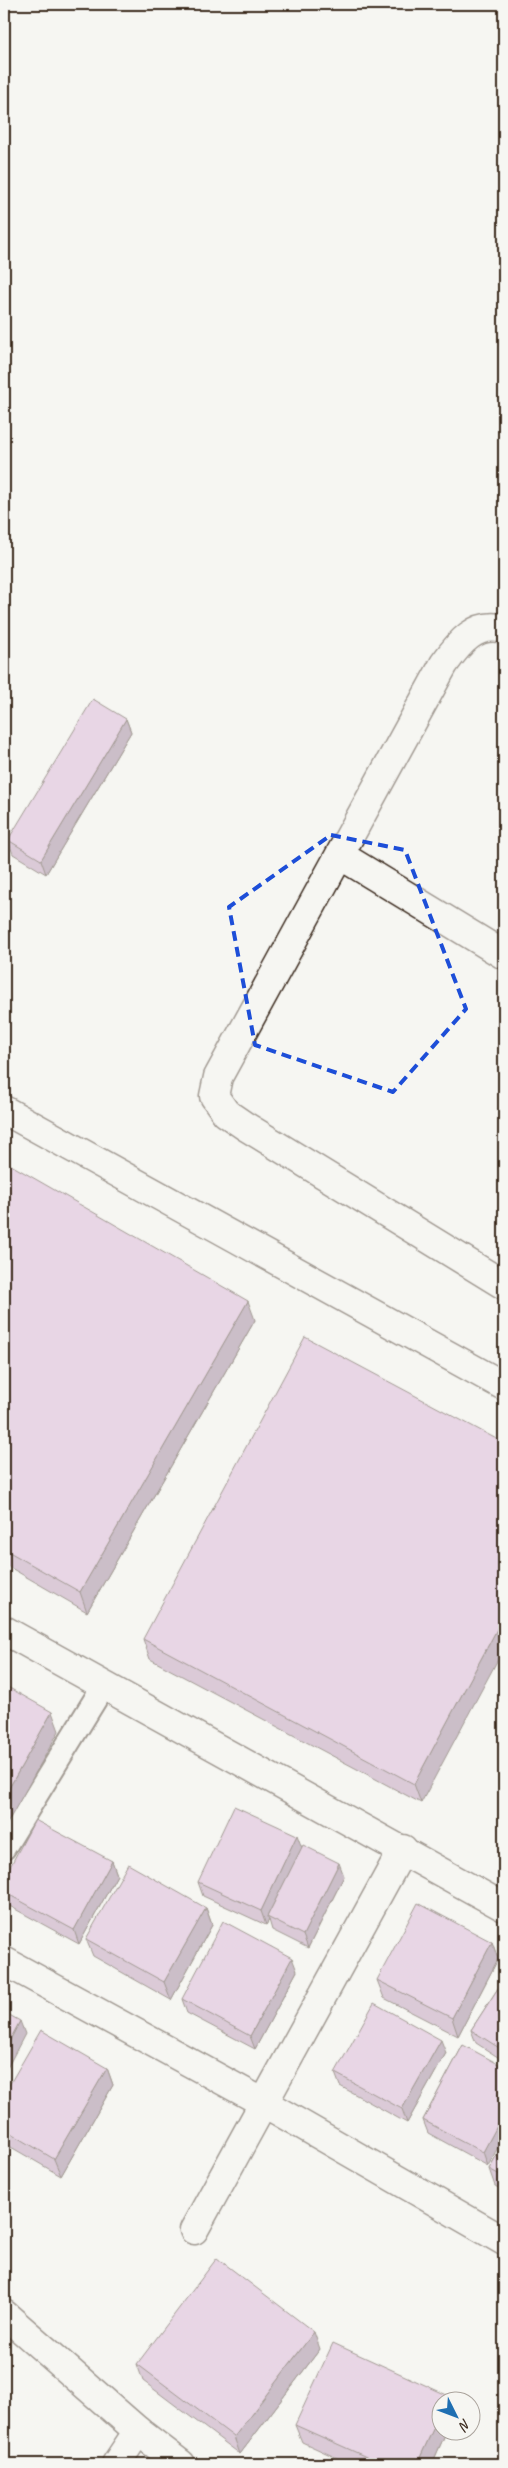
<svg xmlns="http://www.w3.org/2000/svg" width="508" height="2468" font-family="Caveat,sans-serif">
	<rect width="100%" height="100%" fill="#f6f6f2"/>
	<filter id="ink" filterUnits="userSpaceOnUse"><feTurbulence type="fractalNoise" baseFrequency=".02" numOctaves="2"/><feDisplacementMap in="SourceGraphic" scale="10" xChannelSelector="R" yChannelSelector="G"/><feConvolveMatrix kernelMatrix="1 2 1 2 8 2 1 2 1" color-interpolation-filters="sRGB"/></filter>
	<g filter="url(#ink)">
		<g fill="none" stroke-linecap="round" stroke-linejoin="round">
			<defs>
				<path id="lane" d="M 4,1848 L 104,1685"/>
				<g id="street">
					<path d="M 504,629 C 476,621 459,643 444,664 L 218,1077 L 214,1096 L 226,1113 L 245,1126 L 504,1285"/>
					<path d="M 340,855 L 504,955"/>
					<path d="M 4,1110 L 504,1386"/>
					<path d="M 4,1630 L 504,1907"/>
					<path d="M 4,1961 L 264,2103 L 504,2241"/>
					<path d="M 194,2230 L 403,1849"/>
					<path d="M 4,2314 L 138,2431"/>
					<path d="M 116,2464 L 138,2431 L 181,2464"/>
				</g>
			</defs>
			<use href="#lane" stroke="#3b2a1e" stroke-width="26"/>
			<use href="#street" stroke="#3b2a1e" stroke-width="31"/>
			<use href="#lane" stroke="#f6f6f2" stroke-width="22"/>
			<use href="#street" stroke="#f6f6f2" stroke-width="28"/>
		</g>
		<g fill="#ba96b7" stroke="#3b2a1e">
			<path d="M 126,719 L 131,732 L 46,874 L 13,854 L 8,840 Z"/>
			<path d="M 4,1161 L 255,1320 L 87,1612 L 4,1564 Z"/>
			<path d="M 504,1443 L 421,1803 L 150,1659 L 143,1639 Z"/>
			<path d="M 302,1848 L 344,1876 L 308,1948 L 272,1930 L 269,1920 L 266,1925 L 203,1896 L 198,1882 Z"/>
			<path d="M 112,1861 L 117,1875 L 79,1944 L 4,1903 L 4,1878 Z"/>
			<path d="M 206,1908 L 212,1925 L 171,2000 L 93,1956 L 86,1939 Z"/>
			<path d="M 492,1942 L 498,1959 L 458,2036 L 384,1998 L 377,1980 Z"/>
			<path d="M 297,1971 L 255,2049 L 187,2013 L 182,1999 Z"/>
			<path d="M 504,1979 L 504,2061 L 476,2043 L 471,2030 Z"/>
			<path d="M 463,2045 L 488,2166 L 428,2133 L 423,2120 Z"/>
			<path d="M 446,2053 L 407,2123 L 340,2086 L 335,2073 Z"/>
			<path d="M 107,2068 L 113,2085 L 61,2176 L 4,2143 L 4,2094 Z"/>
			<path d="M 504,2142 L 504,2191 L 495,2186 L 489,2169 Z"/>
			<path d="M 320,2349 L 240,2454 L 143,2381 L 137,2364 Z"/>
			<path d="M 295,2425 L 440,2430 L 447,2430 L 432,2464 L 350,2464 L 302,2442 Z"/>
		</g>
		<g fill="#977a95" stroke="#3b2a1e">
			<path d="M 126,719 L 131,732 L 46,874 L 41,860 Z"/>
			<path d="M 248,1301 L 255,1320 L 87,1612 L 80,1592 Z"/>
			<path d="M 504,1616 L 504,1648 L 421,1803 L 414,1784 Z"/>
			<path d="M 52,1712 L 59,1731 L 4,1829 L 4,1797 Z"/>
			<path d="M 297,1835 L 302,1848 L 267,1917 L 269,1920 L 266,1925 L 261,1911 Z"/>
			<path d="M 112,1861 L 117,1875 L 79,1944 L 74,1930 Z"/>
			<path d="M 339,1863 L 344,1876 L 308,1948 L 303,1935 Z"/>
			<path d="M 206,1908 L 212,1925 L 171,2000 L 164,1982 Z"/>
			<path d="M 492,1942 L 498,1959 L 458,2036 L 452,2018 Z"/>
			<path d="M 292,1958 L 297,1971 L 255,2049 L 250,2036 Z"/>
			<path d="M 20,2021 L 25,2034 L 4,2074 L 4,2051 Z"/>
			<path d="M 441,2040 L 446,2053 L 407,2123 L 402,2109 Z"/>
			<path d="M 107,2068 L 113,2085 L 61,2176 L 54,2159 Z"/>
			<path d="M 504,2113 L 504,2136 L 488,2166 L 483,2152 Z"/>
			<path d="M 314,2332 L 320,2349 L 240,2454 L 234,2437 Z"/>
			<path d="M 449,2396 L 451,2400 L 447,2400 Z"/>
			<path d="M 440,2414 L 440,2430 L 447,2430 L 432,2464 L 417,2464 Z"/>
		</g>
		<g fill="#d8afd5" stroke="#3b2a1e">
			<path d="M 93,699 L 126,719 L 41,860 L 8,840 Z"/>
			<path d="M 4,1161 L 248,1301 L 80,1592 L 4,1549 Z"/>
			<path d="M 305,1337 L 504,1443 L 504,1616 L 414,1784 L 143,1639 Z"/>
			<path d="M 4,1685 L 52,1712 L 4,1797 Z"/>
			<path d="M 234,1806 L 297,1835 L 261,1911 L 198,1882 Z"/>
			<path d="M 35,1820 L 112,1861 L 74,1930 L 4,1892 L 4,1878 Z"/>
			<path d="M 303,1845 L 339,1863 L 303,1935 L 267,1917 Z"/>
			<path d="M 128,1864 L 206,1908 L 164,1982 L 86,1939 Z"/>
			<path d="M 418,1903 L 492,1942 L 452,2018 L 377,1980 Z"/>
			<path d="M 223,1921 L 292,1958 L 250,2036 L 182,1999 Z"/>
			<path d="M 504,1979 L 504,2051 L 471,2030 Z"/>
			<path d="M 374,2003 L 441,2040 L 402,2109 L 335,2073 Z"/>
			<path d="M 4,2012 L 20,2021 L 4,2051 Z"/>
			<path d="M 41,2030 L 107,2068 L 54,2159 L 4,2129 L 4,2094 Z"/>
			<path d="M 463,2045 L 504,2067 L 504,2113 L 483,2152 L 423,2120 Z"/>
			<path d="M 504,2142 L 504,2177 L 489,2169 Z"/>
			<path d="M 217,2258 L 314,2332 L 234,2437 L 137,2364 Z"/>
			<path d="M 333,2343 L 449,2396 L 447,2400 L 440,2400 L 440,2414 L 417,2464 L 382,2464 L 295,2425 Z"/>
		</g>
	</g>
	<path d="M0 0H508V2468H0ZM 331,835 L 405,850 L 466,1009 L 393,1092 L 255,1045 L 229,907 Z" fill="#f6f6f2" fill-opacity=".55" fill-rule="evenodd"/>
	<path fill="none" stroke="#1d4ed8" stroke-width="4" stroke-dasharray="10 6" stroke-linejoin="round" d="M 331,835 L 405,850 L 466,1009 L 393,1092 L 255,1045 L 229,907 Z"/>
	<rect width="508" height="2468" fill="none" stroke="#f6f6f2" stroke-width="20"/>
	<rect x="10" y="10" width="488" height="2448" fill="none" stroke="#3b2a1e" stroke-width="2" filter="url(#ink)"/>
	<g transform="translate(456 2416) rotate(132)"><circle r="24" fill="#f6f6f2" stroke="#aba49d"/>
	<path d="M0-4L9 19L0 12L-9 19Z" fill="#1f6fb2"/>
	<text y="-8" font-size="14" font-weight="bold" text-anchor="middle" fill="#3b2a1e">N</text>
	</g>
</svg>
